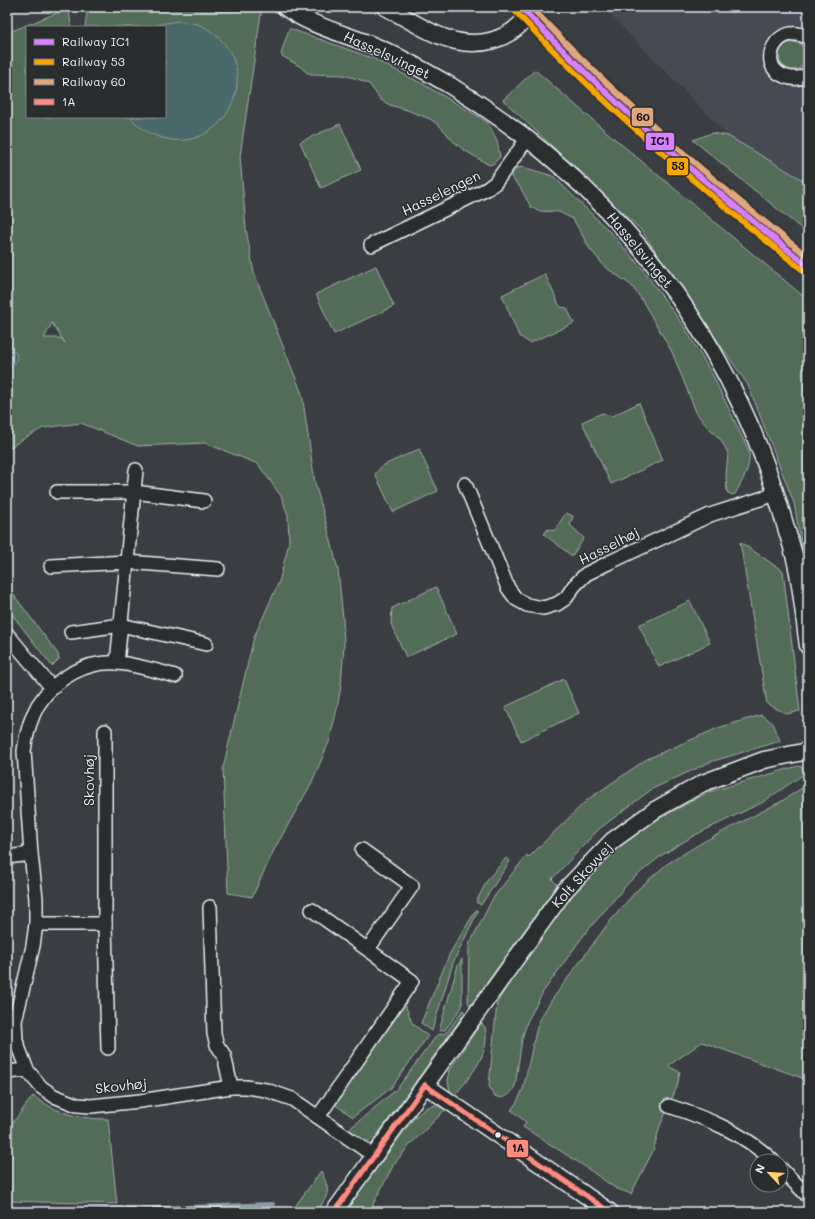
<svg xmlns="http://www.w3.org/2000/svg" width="815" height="1219" font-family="Mali,sans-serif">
	<rect width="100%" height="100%" fill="#3a3e43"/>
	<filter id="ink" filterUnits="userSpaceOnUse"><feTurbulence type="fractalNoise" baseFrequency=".025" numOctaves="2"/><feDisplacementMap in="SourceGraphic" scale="8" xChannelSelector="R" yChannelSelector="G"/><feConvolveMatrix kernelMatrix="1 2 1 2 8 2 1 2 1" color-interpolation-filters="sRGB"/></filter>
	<g filter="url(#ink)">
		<path fill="#464a52" d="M 603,7 L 808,7 L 808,183 L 728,136 Z"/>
		<g fill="#536c59" stroke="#9eaea8" fill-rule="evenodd">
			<path d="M 88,7 L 262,7 L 240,156 L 246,229 L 254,273 L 302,394 L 315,483 L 330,537 L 338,570 L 343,618 L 344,645 L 341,685 L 337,709 L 329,742 L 311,784 L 275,848 L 252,897 L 228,893 L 223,768 L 254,637 L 279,582 L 289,543 L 288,515 L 281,496 L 258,464 L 205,443 L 138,446 L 81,423 L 43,428 L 23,439 L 7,450 L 7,33 L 69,8 L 71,27 L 27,27 L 27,117 L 165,117 L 165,27 L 85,27 ZM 52,323 L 65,343 L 61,338 L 44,338 Z"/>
			<path d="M 289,29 L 291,29 L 372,58 L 419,82 L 478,116 L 488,123 L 497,141 L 500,157 L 493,164 L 489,165 L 464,150 L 454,142 L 440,126 L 430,119 L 407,110 L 390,105 L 381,100 L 369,84 L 358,79 L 343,75 L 311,74 L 306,72 L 301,67 L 282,56 L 281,54 Z"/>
			<circle cx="793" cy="56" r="14"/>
			<path d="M 535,70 L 616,140 L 808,300 L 808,582 L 794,503 L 748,385 L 641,230 L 503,100 Z"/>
			<path d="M 340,124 L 361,170 L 321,188 L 300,142 Z"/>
			<path d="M 712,133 L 728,136 L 808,183 L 808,234 L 693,140 Z"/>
			<path d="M 523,167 L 553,176 L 612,234 L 641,267 L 685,328 L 713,376 L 749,451 C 751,468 743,479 735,494 L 732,495 L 727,492 L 726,475 L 728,454 L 726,449 L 720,439 L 704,423 L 696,412 L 672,352 L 642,300 L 631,285 L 605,267 L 590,249 L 573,219 L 559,212 L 538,211 L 531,207 L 520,187 L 512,179 L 511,176 L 517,168 Z"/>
			<path d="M 376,266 L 394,306 L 334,334 L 316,294 Z"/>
			<path d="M 545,274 L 560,307 L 567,308 L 574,323 L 530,343 L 519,336 L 502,295 Z"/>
			<path d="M 639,403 L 663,460 L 611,484 L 582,422 L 602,413 L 612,416 Z"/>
			<path d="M 419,449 L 438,491 L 393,512 L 375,474 L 382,466 Z"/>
			<path d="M 566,513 L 573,516 L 570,525 L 584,538 L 572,556 L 544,534 L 548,529 L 554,531 Z"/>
			<path d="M 740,542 L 783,571 L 800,711 L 787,714 L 767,704 Z"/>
			<path d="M 7,586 L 58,654 L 59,659 L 52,666 L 7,608 Z"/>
			<path d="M 436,587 L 457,634 L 406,657 L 391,624 L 392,608 Z"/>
			<path d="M 690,601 L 710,643 L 659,667 L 639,625 Z"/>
			<path d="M 564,679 L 579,713 L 521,741 L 505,707 Z"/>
			<path d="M 761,715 L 773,723 L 780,741 L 710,762 L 652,789 L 599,829 L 552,879 L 557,885 L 470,1006 L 468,1002 L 469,945 L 493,898 L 527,855 L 529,857 L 587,800 L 647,759 L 718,728 Z"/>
			<path d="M 798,766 L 802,767 L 804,771 L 804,774 L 763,802 L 695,835 L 662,855 L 630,881 L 583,936 L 543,992 L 527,1022 L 522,1039 L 515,1086 C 510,1096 504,1100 494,1096 L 489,1086 L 497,1003 L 526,954 L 565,901 L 593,870 L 621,844 L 658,819 L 709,792 Z"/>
			<path d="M 808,784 L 808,1080 L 702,1042 L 668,1066 L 680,1072 L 677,1087 L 660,1126 L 653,1151 L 631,1194 L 615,1188 L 584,1166 L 523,1127 L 526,1122 L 511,1110 L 517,1102 L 523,1089 L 536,1031 L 541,1017 L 551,1001 L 607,925 L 636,891 L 667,864 L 703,842 L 782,801 Z"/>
			<path d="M 506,858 L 510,861 L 481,905 L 476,902 L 488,879 Z"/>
			<path d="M 476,910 L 478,911 L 453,963 L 432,1031 L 421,1023 L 450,953 Z"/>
			<path d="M 462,959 L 462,1007 L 445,1030 L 439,1031 L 458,965 Z"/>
			<path d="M 404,1002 L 412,1023 L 428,1036 L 391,1088 L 353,1117 L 333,1103 Z"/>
			<path d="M 463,1010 L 465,1013 L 375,1138 C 362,1146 357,1138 347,1131 L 397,1089 L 437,1035 L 446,1033 Z"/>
			<path d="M 481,1023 L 485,1027 C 491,1054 471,1075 455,1095 L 450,1091 L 448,1081 L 450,1069 Z"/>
			<path d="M 33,1096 C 57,1113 79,1119 108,1119 L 117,1204 L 7,1201 L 7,1130 Z"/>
			<path d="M 436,1105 L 446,1109 L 409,1146 L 394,1164 L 369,1212 L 344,1212 L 415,1117 L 427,1107 Z"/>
			<path d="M 321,1171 C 331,1193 329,1192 317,1212 L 291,1212 Z"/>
		</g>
		<g fill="#4a686b" stroke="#899fa3">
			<path d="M 179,21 C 185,22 191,23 197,24 C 207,27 215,34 222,41 C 263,87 214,159 157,136 C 147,132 137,126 131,117 L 165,117 L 165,27 L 154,27 L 160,24 Z"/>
			<path d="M 7,337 L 9,348 L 17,354 C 17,362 13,366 7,370 Z"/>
		</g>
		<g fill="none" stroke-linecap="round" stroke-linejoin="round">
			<path stroke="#899fa3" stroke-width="4" d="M 7,1209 L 72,1211 L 273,1204"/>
			<defs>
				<g id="minor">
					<path d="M 808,38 C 778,20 755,65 784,76 C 793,80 800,79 808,75"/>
					<path d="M 371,245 L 487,189 L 495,183 L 528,138"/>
					<path d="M 465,484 L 508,588 L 516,599 L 527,605 L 543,608 L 557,604 L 566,598 L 574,586 L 586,574 L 608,563 L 710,515 L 776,494"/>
					<path d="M 57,492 L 134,492 L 204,501"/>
					<path d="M 51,566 L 127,562 L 218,569"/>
					<path d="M 71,632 L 121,625 L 206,644"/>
					<path d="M 7,634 L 52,688"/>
					<path d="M 117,663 L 136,470"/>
					<path d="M 175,676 C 157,671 138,665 118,663 C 87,660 55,678 38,705 C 30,719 26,735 24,751 L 31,854 L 36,899 L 36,924 L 33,946 L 15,1021 L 16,1041 L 27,1070 L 41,1087 L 54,1096 L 77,1105 L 91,1106 L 140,1101 L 231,1087 L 246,1087 L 266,1090 L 292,1099 L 374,1156"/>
					<path d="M 105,731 L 105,924 L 108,1048"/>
					<path d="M 362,850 L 412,886 L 368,949"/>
					<path d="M 7,857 L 31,854"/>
					<path d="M 210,907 L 214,1034 L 217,1045 L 224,1055 L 231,1087"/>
					<path d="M 312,910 L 412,981 L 318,1117"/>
					<path d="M 36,924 L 105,924"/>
					<path d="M 7,1072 L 27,1070"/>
					<path d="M 669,1106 C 706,1118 744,1133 773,1161"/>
					<path d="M 781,1169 L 808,1196"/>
				</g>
				<g id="tertiary">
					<path d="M 285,7 C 312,27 347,34 377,47 C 403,58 427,72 451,86 C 615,186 732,336 784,521 C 788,535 793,549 796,563 C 802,590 804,619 808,646"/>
					<path d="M 385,7 C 427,29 465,60 511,32 C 521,25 530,15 538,7"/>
					<path d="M 425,1085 L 610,1212"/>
					<path d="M 334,1212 L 565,890 L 612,841 L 655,810 L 703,783 L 764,760 L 808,751"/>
				</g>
			</defs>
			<use href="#minor" stroke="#e8f1f8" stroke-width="16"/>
			<use href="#tertiary" stroke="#e8f1f8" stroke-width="19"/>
			<use href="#minor" stroke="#2a2d2e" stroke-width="13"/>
			<use href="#tertiary" stroke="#2a2d2e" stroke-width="16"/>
			<defs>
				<g id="bus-1">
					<path d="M 425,1085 L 610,1212"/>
					<path d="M 334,1212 L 425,1085"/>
				</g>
			</defs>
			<use href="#bus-1" stroke="#2a2d2e" stroke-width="8"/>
			<use href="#bus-1" stroke="#ff8b80" stroke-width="5"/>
			<defs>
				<path id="rail-1" d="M 521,7 C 610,102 707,185 808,266"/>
				<path id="rail-2" d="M 516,12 C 605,107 702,190 804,271"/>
				<path id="rail-3" d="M 531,7 C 616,98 710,179 808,257"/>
			</defs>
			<use href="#rail-1" stroke="#2a2d2e" stroke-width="9"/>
			<use href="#rail-2" stroke="#2a2d2e" stroke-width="9"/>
			<use href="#rail-3" stroke="#2a2d2e" stroke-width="9"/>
			<use href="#rail-1" stroke="#d880ff" stroke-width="6"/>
			<use href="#rail-2" stroke="#f7a600" stroke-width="6"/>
			<use href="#rail-3" stroke="#dfa77e" stroke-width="6"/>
		</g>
	</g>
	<circle fill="#e8f1f8" stroke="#2a2d2e" stroke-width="1.5" cx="498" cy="1135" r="3.5"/>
	<g text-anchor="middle" stroke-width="3" stroke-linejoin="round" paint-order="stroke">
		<g font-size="14" fill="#e8f1f8" stroke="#2a2d2e">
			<text transform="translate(387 55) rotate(25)" y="5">Hasselsvinget</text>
			<text transform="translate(441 193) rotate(-26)" y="5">Hasselengen</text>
			<text transform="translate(640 250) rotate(50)" y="5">Hasselsvinget</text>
			<text transform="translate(609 546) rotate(-27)" y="5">Hasselhøj</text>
			<text transform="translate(89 780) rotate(-90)" y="5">Skovhøj</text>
			<text transform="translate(582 875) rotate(-48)" y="5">Kolt Skovvej</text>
			<text transform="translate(121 1086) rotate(-6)" y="5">Skovhøj</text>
		</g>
	</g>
	<g stroke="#2a2d2e" stroke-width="1.5">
		<rect x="631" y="107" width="23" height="20" rx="4" fill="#dfa77e"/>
		<rect x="645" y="132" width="30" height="19" rx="4" fill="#d880ff"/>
		<rect x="666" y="157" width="23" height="19" rx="4" fill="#f7a600"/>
		<rect x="506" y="1139" width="23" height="19" rx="4" fill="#ff8b80"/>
	</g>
	<g font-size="11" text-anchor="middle" font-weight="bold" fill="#111">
		<text x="643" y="121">60</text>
		<text x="660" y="145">IC1</text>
		<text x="678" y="170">53</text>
		<text x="518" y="1152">1A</text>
	</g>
	<rect width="815" height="1219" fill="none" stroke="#2a2d2e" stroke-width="24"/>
	<rect x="12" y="12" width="791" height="1195" fill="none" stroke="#e8f1f8" stroke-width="1.5" filter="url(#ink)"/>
	<rect x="26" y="26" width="140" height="92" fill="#2a2d2e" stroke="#767b7f"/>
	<rect x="34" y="39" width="20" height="6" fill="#d880ff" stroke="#767b7f"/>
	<text x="62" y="46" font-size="12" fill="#e8f1f8">Railway IC1</text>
	<rect x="34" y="59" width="20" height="6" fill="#f7a600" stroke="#767b7f"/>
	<text x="62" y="66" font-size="12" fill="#e8f1f8">Railway 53</text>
	<rect x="34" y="79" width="20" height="6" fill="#dfa77e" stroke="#767b7f"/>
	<text x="62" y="86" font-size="12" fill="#e8f1f8">Railway 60</text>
	<rect x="34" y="99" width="20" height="6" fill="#ff8b80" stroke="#767b7f"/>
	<text x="62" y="106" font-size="12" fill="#e8f1f8">1A</text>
	<g transform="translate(769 1173) rotate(295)"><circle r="19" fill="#2a2d2e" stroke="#767b7f"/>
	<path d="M0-3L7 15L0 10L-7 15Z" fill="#ffd166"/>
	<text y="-6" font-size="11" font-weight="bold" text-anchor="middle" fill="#e8f1f8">N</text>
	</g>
</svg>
